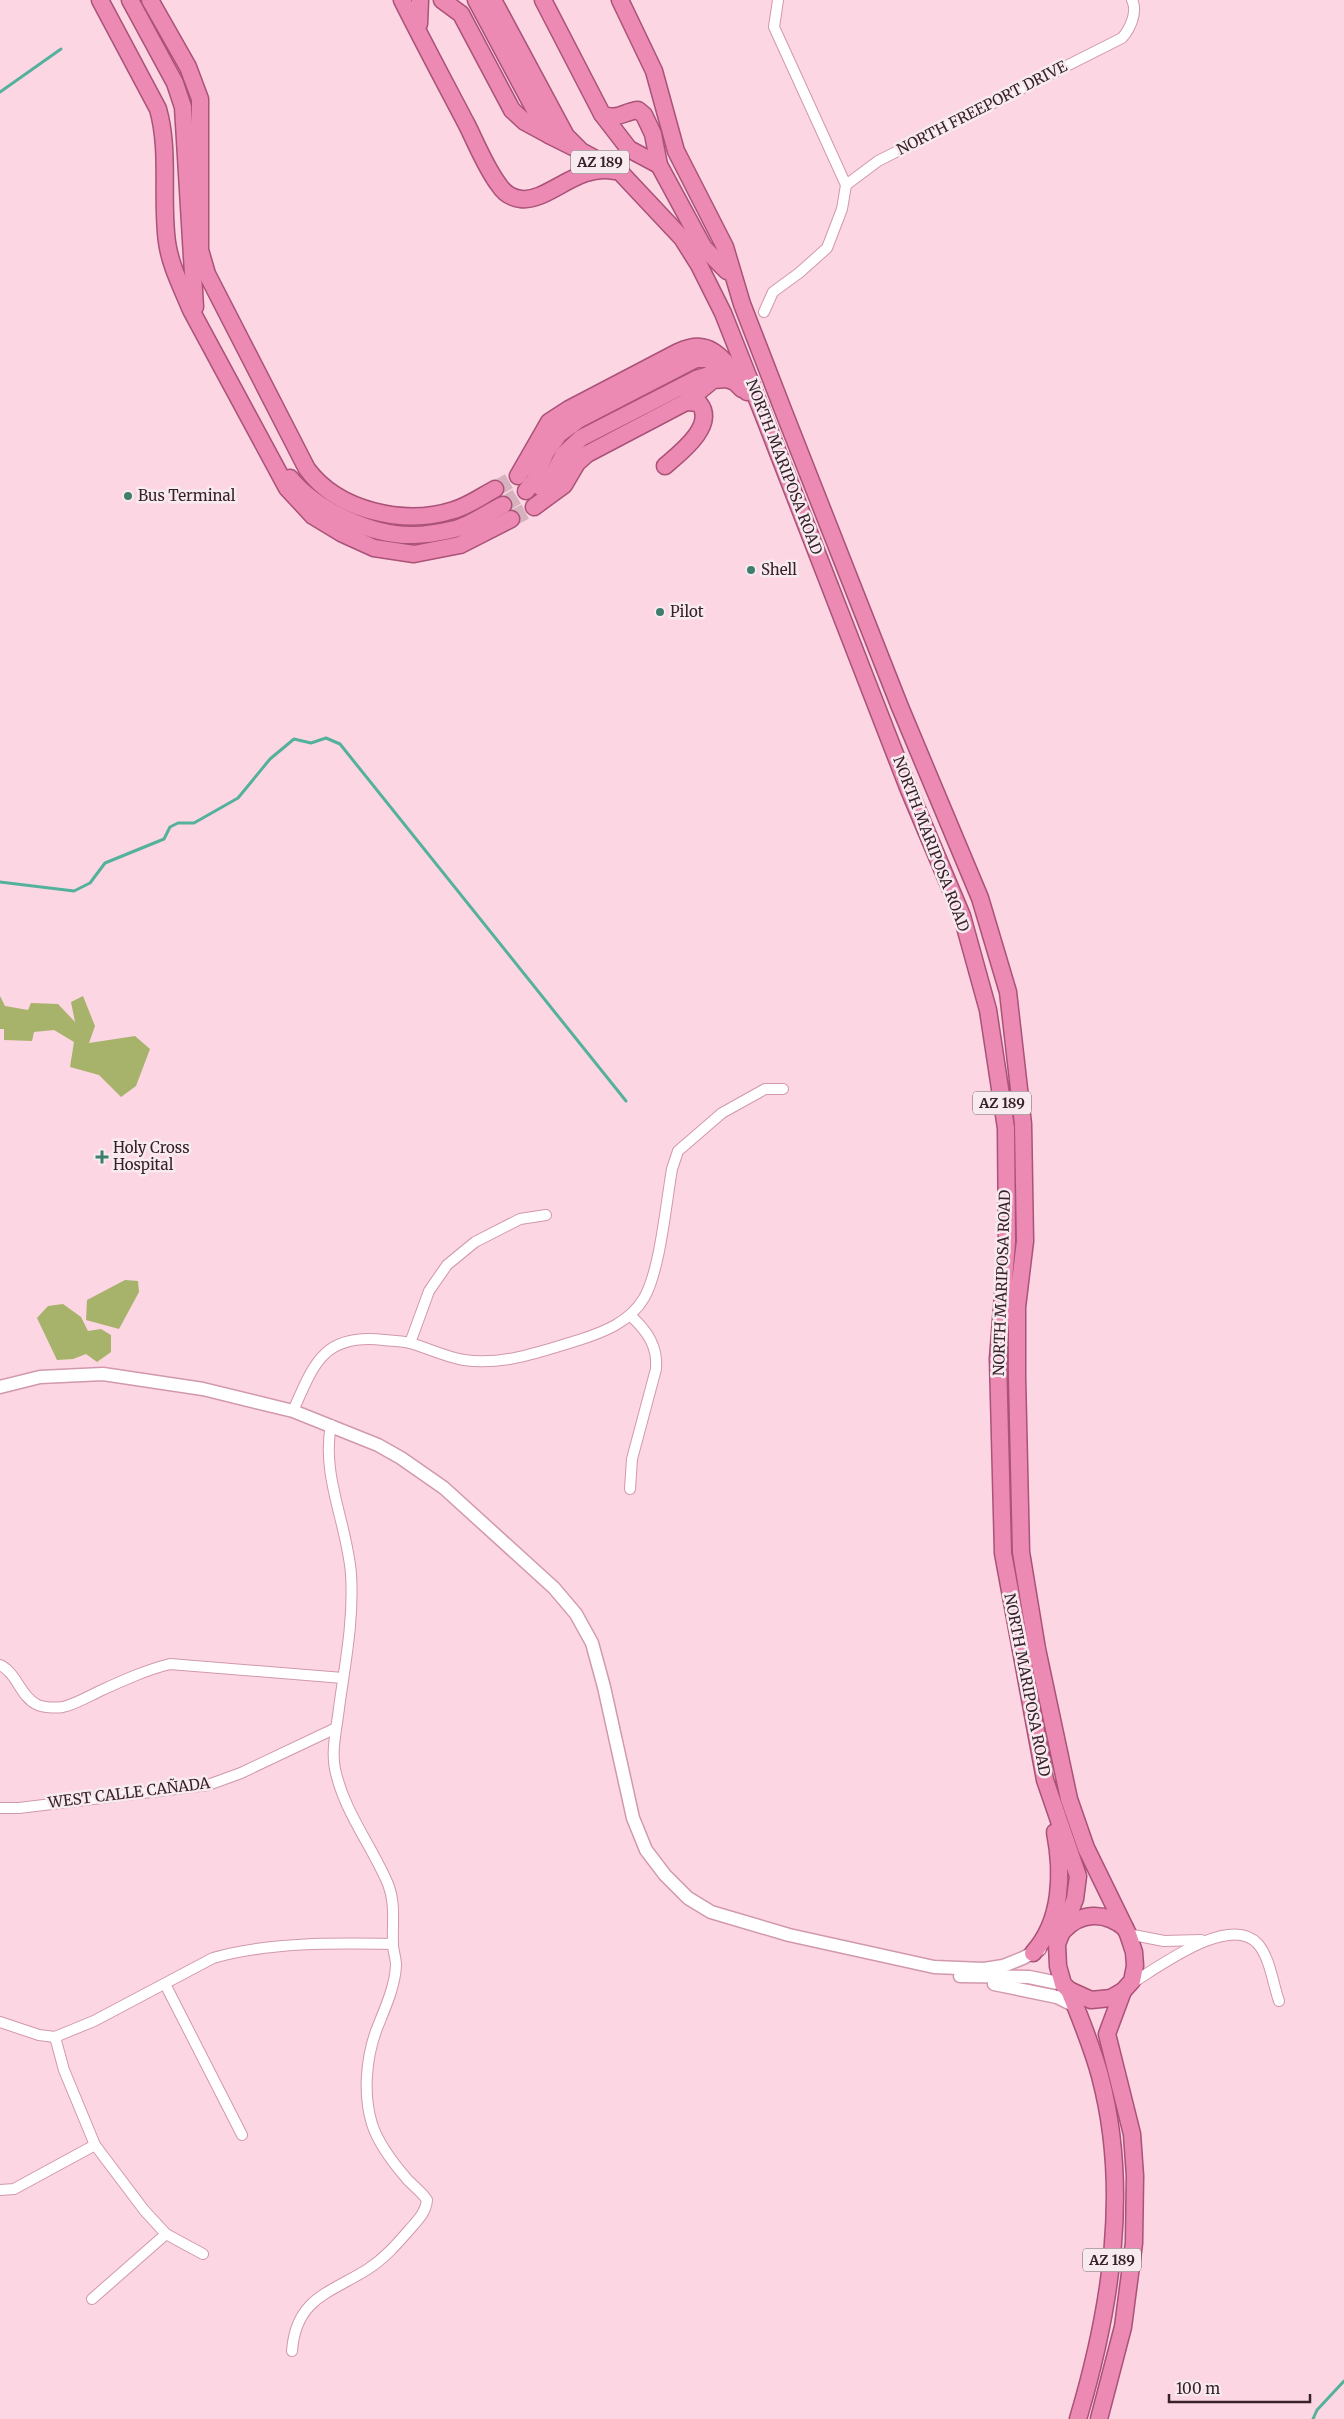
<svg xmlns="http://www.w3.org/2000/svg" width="1344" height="2419" font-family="Merriweather,serif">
	<rect width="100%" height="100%" fill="#fcd6e3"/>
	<g fill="#a7b26a">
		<path d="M 0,996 L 5,1006 L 28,1010 L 31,1003 L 58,1004 L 75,1022 L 71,1002 L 83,996 L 95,1026 L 89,1043 L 135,1036 L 150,1049 L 136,1086 L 121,1097 L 99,1075 L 70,1067 L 74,1042 L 54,1030 L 34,1032 L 32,1041 L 4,1040 L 4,1029 L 0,1029 Z"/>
		<path d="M 125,1280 L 138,1281 L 139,1292 L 119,1329 L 86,1320 L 87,1300 Z"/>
		<path d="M 63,1304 L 81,1317 L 88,1331 L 101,1329 L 111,1335 L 111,1352 L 97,1362 L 86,1354 L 73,1359 L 57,1360 L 37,1318 L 48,1306 Z"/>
	</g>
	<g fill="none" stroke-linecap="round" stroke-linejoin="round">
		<g stroke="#54b19b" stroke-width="3">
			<path d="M 0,92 L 61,49"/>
			<path d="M 0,882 L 74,891 L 90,883 L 105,863 L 164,839 L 170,827 L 178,823 L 194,823 L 238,798 L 270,759 L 294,739 L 311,743 L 326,738 L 340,744 L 626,1101"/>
			<path d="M 1313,2419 L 1317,2410 L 1344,2381"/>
		</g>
		<g stroke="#d5b2be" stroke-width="16" stroke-dasharray="16 8" stroke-linecap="butt">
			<path d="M 495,489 L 518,476"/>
			<path d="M 503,505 L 526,491"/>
			<path d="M 511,519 L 534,507"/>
		</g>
		<defs>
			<g id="minor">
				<path d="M 846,185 L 878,161 L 1122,38 C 1130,29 1138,12 1132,0"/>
				<path d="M 764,312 L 773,292 L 799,273 L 827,248 L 842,209 L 846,185 L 774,27 L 778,0"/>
				<path d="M 410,1343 L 429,1291 L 447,1265 L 475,1242 L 520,1219 L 546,1215"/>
				<path d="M 293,1411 C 314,1363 324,1333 384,1340 C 392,1341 402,1341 410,1343 C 428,1348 445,1357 464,1360 C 503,1366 542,1351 579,1340 C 604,1332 630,1322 644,1298 C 660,1271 666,1203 672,1169 L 678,1151 L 722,1113 L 765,1089 L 783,1089"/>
				<path d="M 630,1489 L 632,1459 L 656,1369 C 658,1346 647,1331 631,1316"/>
				<path d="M 0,1665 C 17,1673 20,1696 36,1704 C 43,1708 56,1708 63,1707 C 76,1704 89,1696 102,1690 C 124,1680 146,1670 170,1664 L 343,1678"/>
				<path d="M 0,1808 L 19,1808 L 208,1785 L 241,1773 L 336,1728"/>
				<path d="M 1128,1934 L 1164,1941 L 1201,1940"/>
				<path d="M 165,1984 L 242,2135"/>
				<path d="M 1129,1985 C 1156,1969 1230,1912 1258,1944 C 1270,1958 1273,1984 1279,2001"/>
				<path d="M 0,2022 L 39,2035 L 55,2037 L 94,2021 L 213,1958 C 269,1942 334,1943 393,1944"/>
				<path d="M 55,2037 L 64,2070 L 95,2145 L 144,2210 L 166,2234 L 203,2254"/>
				<path d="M 0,2190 L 14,2189 L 95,2145"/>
				<path d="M 92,2299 L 166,2234"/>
				<path d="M 292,2351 C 296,2298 330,2293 368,2269 C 385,2258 397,2244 410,2229 C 418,2220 426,2212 427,2200 C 421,2191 413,2186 407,2179 C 394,2164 378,2143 372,2124 C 363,2095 366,2059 376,2031 C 384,2010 395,1988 396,1965 C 396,1958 393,1951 393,1944 C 392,1924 396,1904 388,1884 C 371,1844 344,1812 335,1769 C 331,1750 337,1727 339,1708 C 345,1664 354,1619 351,1574 C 347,1523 321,1476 331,1425"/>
			</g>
			<g id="tertiary">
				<path d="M 0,1387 L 40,1377 L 103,1374 L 203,1389 L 293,1411 L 378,1445 L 401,1458 L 444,1488 L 554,1588 L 576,1614 L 592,1643 L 604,1687 L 633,1818 L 646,1850 L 665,1875 L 688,1898 L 711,1912 L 789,1935 L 934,1967 L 984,1969 L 1003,1966 L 1023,1958 L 1040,1949"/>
				<path d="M 960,1976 L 1029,1977 L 1063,1984"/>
				<path d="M 994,1984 L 1057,1997 L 1075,2006"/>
			</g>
			<g id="trunk">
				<path d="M 100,0 L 158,109 C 170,151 161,198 167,242 C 170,265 182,288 191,310 L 287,488 L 313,516 L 341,533 L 374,548 L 414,554 L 460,545 L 511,519"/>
				<path d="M 130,0 L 175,83 L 183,107 L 195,307"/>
				<path d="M 150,0 L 188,67 L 200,99 L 200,250 L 207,274 L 307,469 C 338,511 404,526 454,510 C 468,506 482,496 495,489"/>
				<path d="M 402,0 C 423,42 445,83 467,125 C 477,145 486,168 499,185 C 504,193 512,198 521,199 C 548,202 578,163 614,171"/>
				<path d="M 442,0 L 461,14 L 512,110 L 525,122 L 549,135"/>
				<path d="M 476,0 L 544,127 L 549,135 L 573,147"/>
				<path d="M 493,0 L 566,136 L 581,151 L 620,172 L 682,238 L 699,265 L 723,313 L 763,414 L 909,790 L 962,916 L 988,1010 L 1006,1128 L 1007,1242 L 998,1359 L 1003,1553 L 1045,1780 L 1078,1876 L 1075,1899 L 1057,1944 L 1058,1966 L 1063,1984 L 1069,1990 L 1091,2000 L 1111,1998 L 1123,1991 L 1132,1981 L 1135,1966 L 1134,1952 L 1128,1934 L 1086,1848 L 1069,1799 L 1037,1649 L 1021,1552 L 1017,1377 L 1017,1307 L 1025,1241 L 1023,1124 L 1008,992 L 980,898 L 900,707 L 785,415 L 742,304 L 725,247 L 676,151 L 654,71 L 620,0"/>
				<path d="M 543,0 L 602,114 C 616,121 623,112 638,110 L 644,115 L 653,134 L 659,165 L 704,248 L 727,271"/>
				<path d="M 419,24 L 420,0"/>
				<path d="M 602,114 L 629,149 L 659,165"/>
				<path d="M 665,466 C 680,453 717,425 699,403 L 686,402"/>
				<path d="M 518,476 L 549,422 L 569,409 L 678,352 C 685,349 693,346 700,347 C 720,348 737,377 747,392"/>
				<path d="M 290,478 C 316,510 372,536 413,535 C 426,535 442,532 455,529 C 471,525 488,512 503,505"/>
				<path d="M 540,487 L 552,477 L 564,454 L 581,438 L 696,379 L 716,373"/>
				<path d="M 526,491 L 534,481 L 546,452 L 559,434 L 578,420 L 696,359 L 707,359 L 720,367"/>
				<path d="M 534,507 L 564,485 L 577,463 L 587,454 L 686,402 L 713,380 L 727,379 L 735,382 L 742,389"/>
				<path d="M 1063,1931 C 1080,1912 1105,1911 1125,1928"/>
				<path d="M 1033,1953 C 1062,1921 1063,1873 1055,1832"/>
				<path d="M 1069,1990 C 1080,2018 1092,2046 1100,2076 C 1130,2189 1111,2308 1078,2419"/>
				<path d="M 1099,2419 L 1123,2327 L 1134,2243 L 1135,2176 L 1132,2134 L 1107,2034 L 1123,1991"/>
			</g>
		</defs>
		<use href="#minor" stroke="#d298ad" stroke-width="12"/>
		<use href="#tertiary" stroke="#d298ad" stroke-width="15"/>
		<use href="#trunk" stroke="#aa5277" stroke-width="19"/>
		<use href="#minor" stroke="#fff" stroke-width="10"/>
		<use href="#tertiary" stroke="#fff" stroke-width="12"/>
		<use href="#trunk" stroke="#ec8ab4" stroke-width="16"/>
	</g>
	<g fill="#3d7e6e" stroke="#f8ebf0" stroke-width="2">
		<circle cx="128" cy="496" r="5"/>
		<circle cx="751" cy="570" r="5"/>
		<circle cx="660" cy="612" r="5"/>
		<path d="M99.5 1149.5h5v5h5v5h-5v5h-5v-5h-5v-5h5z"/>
	</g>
	<g text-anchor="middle" stroke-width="5" stroke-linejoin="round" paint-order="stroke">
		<g fill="#f8ebf0" stroke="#725e65" stroke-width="1">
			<rect x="571" y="150.5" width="58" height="23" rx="4"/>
			<rect x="973" y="1091.5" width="58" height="23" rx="4"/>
			<rect x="1083" y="2248.5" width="58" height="23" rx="4"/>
		</g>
		<g font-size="14" font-weight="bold" fill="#38212a">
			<text x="600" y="167">AZ 189</text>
			<text x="1002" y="1108">AZ 189</text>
			<text x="1112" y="2265">AZ 189</text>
		</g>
		<g font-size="15" fill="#38212a" stroke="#f8ebf0">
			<text transform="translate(982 108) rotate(-27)" y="5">NORTH FREEPORT DRIVE</text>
			<text transform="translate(784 467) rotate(69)" y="5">NORTH MARIPOSA ROAD</text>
			<text transform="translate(931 844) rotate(69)" y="5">NORTH MARIPOSA ROAD</text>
			<text transform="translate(1002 1283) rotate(-88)" y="5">NORTH MARIPOSA ROAD</text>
			<text transform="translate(1027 1685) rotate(79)" y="5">NORTH MARIPOSA ROAD</text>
			<text transform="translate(129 1793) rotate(-7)" y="5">WEST CALLE CAÑADA</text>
		</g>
		<g font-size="15" fill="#38212a" stroke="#f8ebf0" text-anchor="start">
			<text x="138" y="501">Bus Terminal</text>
			<text x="761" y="575">Shell</text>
			<text x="670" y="617">Pilot</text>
			<text x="113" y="1153">Holy Cross<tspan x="113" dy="17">Hospital</tspan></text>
		</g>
	</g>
	<path d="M1169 2394v8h141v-8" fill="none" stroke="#38212a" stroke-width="2.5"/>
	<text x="1176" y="2394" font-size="15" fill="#38212a" stroke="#f8ebf0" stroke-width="4" paint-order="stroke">100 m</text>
</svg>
